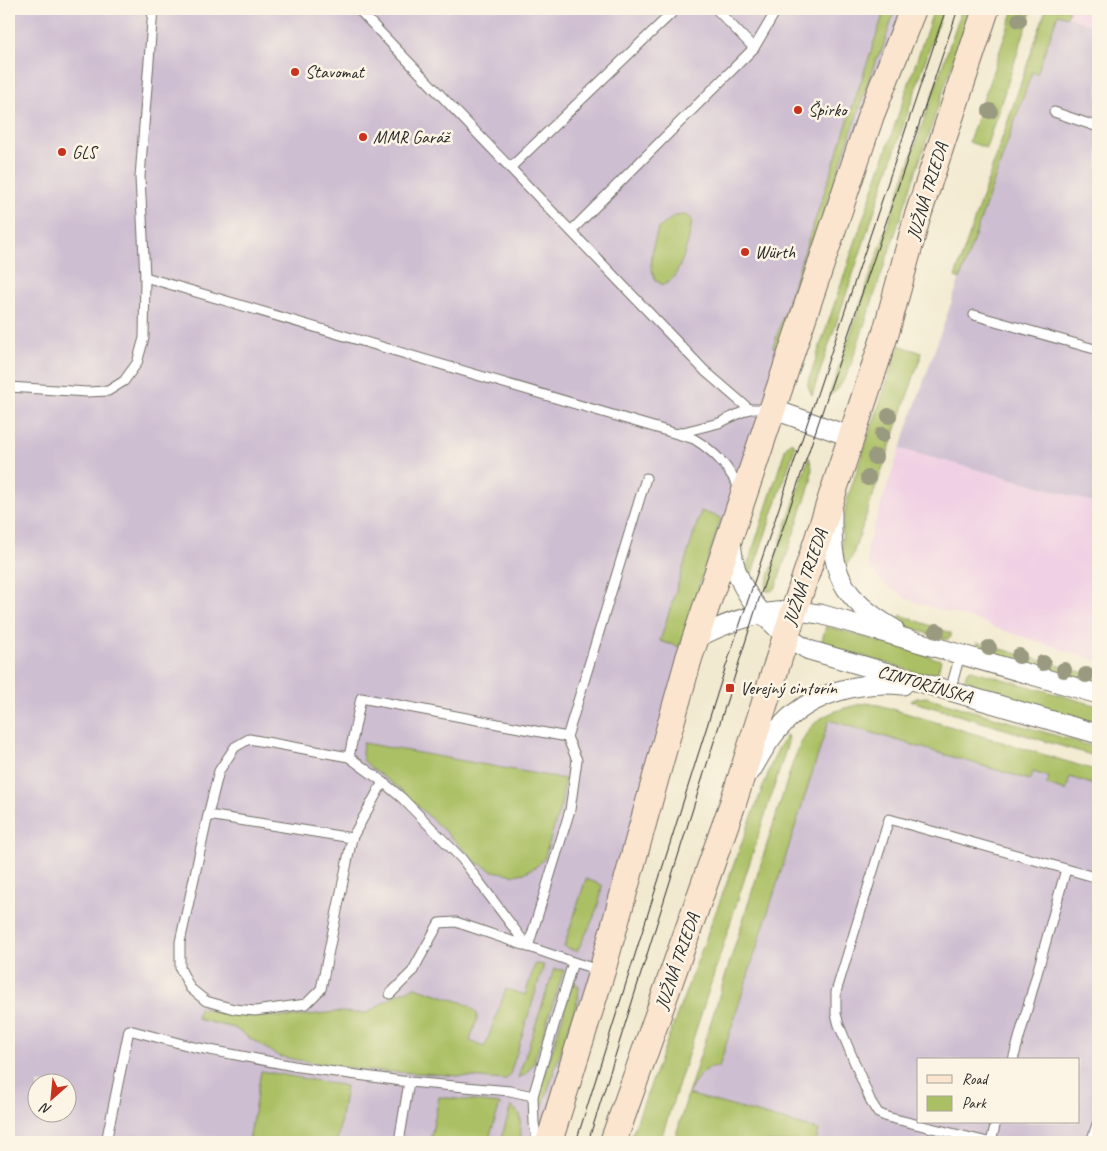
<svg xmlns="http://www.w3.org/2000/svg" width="1107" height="1151" font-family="Caveat,sans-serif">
	<rect width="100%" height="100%" fill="#fcf5e5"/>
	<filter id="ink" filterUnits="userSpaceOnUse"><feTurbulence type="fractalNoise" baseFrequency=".02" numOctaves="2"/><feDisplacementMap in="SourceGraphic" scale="10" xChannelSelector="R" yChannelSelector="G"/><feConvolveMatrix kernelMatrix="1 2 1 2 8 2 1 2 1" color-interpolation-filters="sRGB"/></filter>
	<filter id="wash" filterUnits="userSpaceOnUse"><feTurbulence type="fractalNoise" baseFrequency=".0096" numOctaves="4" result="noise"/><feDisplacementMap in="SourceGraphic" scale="20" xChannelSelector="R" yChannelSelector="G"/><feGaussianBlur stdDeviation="1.12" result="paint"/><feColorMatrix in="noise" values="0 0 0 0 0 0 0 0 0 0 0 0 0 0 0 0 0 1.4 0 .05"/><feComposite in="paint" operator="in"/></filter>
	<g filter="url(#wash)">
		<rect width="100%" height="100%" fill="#f2ead0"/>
		<g fill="#f0d0e4">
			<path d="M 1046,9 L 1098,9 L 1098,28 L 1058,14 Z"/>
			<path d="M 900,449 L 1039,486 L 1098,504 L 1098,661 L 996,628 L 986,623 L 921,604 L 906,598 L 880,581 L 870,568 L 867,557 L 867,546 Z"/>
		</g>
		<g fill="#cebed1" fill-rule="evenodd">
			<path d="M 9,9 L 913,9 L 871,115 L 549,1142 L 9,1142 ZM 38,1084 L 68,1084 L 68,1114 L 38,1114 Z"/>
			<path d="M 1058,13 L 1098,28 L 1098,504 L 1039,486 L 900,449 L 1032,72 L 1037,74 Z"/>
			<path d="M 866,703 L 879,705 L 1098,771 L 1098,1142 L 674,1142 L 800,746 L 812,726 L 820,720 L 830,714 L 850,706 ZM 918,1060 L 1078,1060 L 1078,1122 L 918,1122 Z"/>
		</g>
		<g fill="#abc065" stroke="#6b7648">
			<path d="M 885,9 L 895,9 L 882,50 L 876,59 L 778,348 L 773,347 Z"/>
			<path d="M 934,9 L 943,9 L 812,395 L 808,386 L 808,382 Z"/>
			<path d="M 962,9 L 971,9 L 848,373 L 838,389 L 829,396 Z"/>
			<path d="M 1014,9 L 1032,9 L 986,148 L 969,142 Z"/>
			<path d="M 1046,9 L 1069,9 L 1067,17 L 1058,14 L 1037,74 L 1032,72 L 960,279 L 955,277 Z"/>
			<path d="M 685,215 L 692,219 C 691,235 682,266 673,278 C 670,282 667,283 663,285 L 655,280 L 651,267 L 653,246 L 658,229 L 674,216 Z"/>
			<path d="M 899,345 L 922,353 L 852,557 L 848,563 L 845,564 C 839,543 843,521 847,500 Z"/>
			<path d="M 791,442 L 795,445 L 795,448 L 752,573 L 749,574 L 747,572 L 748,564 L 786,447 Z"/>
			<path d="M 809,457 L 812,467 L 811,482 L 776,587 L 771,591 L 767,591 L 766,585 Z"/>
			<path d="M 701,511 L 721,518 L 680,647 L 660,641 Z"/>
			<path d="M 901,615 L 951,633 L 951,637 L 948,639 L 944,639 L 895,623 Z"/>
			<path d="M 826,626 L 941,660 L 936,678 L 821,644 Z"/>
			<path d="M 977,642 L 1098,677 L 1098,683 L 980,649 L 978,646 Z"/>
			<path d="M 971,670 L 1098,706 L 1098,726 L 967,686 L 964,682 L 967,672 Z"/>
			<path d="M 926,697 L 1098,748 L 1098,757 L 911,701 L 917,698 Z"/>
			<path d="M 866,703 L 879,705 L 1098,771 L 1098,786 L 1070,777 L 1066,791 L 1047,785 L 1049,777 L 1033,772 L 1030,780 L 829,720 L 719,1067 C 700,1068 697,1079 688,1094 L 819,1130 L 816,1142 L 674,1142 L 688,1094 L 793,762 C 798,750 803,736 812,726 C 824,712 848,707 866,703 Z"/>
			<path d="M 787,735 L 788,742 L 783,759 L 660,1142 L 629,1142 L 772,763 L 778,749 Z"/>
			<path d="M 363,743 L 565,779 L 561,805 L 544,859 L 537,866 L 524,873 L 515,875 L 493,871 L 478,863 L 400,789 L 371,768 L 363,760 L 362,753 Z"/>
			<path d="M 586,879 L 602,885 C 600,909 588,930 577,951 L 564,947 Z"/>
			<path d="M 535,964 L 544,965 L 511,1071 L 509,1077 L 504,1080 L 436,1074 L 371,1071 L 297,1060 L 278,1056 L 234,1028 L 197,1019 L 199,1008 L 224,1014 L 249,1016 L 292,1017 L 336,1012 L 367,1013 L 395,995 L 415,987 L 461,1002 L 470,1006 L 477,1013 L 477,1019 L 470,1041 L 485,1047 L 506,989 L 525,995 Z"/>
			<path d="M 554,969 L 564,970 L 533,1064 L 526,1074 L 518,1078 Z"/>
			<path d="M 575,982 L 579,987 L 578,999 L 543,1105 L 538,1098 L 570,992 Z"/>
			<path d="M 261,1071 L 346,1086 L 337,1142 L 249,1142 Z"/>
			<path d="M 439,1097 L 500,1104 L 488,1142 L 430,1142 Z"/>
			<path d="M 511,1106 L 520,1114 L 521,1142 L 500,1142 Z"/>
		</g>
	</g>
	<g filter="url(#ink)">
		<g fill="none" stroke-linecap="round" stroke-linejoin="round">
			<defs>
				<g id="lane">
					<path d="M 358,9 L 705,371 L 749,409"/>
					<path d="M 716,9 L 754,48"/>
					<path d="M 1054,112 L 1098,127"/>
					<path d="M 510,168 L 676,9"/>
					<path d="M 571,231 L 754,48 L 777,9"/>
					<path d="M 145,277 L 694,439 C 717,453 728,467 741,491"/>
					<path d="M 974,315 L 1098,350"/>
					<path d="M 9,387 L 87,392 L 108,391 L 124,381 L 137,363 L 144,338 L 145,277 L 140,177 L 153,9"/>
					<path d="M 679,433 L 719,423 L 749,409 L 769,409"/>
					<path d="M 950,691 L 960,655"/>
					<path d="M 349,757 L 361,698 L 567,737"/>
					<path d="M 208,815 L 180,942 L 180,968 L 190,988 L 206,1001 L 234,1009 L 255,1011 L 306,1004 L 321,989 L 352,838 L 208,815 L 219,771 L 235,747 L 249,739 L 349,757 L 383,782 L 402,798 L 462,859 L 528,947 L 570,810 L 577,760 L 567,737 L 646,478"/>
					<path d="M 352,838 L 383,782"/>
					<path d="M 390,994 L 412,972 L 439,923 L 456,922 L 573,962"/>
					<path d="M 1013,1060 L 1066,869"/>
					<path d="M 533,1096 L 534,1123 L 537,1142"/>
					<path d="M 106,1142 L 129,1030 L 194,1047 L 299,1067 L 409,1082 L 510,1091 L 533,1096 L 573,962 L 599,970"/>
					<path d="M 399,1142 L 409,1082"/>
					<path d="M 988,1142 L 887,1117 L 878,1113 L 871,1102 L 839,1025 L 836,1014 L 836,992 L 889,819 L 1098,878"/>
					<path d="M 991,1142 L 996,1122"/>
					<path d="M 1091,1142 L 1098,1121"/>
				</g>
				<g id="street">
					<path d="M 772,409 L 852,437"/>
					<path d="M 832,512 C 831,574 840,597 894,629"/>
					<path d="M 731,541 C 732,553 733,564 738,575 C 749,605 781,636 809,650 L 1098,734"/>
					<path d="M 695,639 C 725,623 758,611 793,611 C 802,611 811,613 820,614 L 1098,694"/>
					<path d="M 751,771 C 761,754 770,737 784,723 C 813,693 862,680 903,685"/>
				</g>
				<g id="secondary">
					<path d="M 549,1142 L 602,971 L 689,658 L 871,115 L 913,9"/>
					<path d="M 613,1142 L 733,803 L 794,611 L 886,332 L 917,218 L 986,9"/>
				</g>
			</defs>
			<use href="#lane" stroke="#716e65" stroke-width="11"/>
			<use href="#street" stroke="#716e65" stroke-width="21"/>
			<use href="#secondary" stroke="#716e65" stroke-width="28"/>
			<use href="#lane" stroke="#fff" stroke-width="9"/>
			<use href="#street" stroke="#fff" stroke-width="19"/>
			<use href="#secondary" stroke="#fbe5cf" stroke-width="26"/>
			<g stroke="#2b2b2b" stroke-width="1">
				<path d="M 576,1142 L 725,669 L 946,9"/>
				<path d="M 588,1142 L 757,605 L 958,9"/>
			</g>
		</g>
		<g fill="#999a7f">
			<circle cx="1019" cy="20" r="8"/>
			<circle cx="990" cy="111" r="8"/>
			<circle cx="889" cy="416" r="8"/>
			<circle cx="882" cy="435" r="8"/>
			<circle cx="875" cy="457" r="8"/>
			<circle cx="868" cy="478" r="8"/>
			<circle cx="937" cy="631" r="8"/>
			<circle cx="989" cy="648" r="8"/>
			<circle cx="1019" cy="656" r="8"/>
			<circle cx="1043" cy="663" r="8"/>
			<circle cx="1064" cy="670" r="8"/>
			<circle cx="1086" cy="675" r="8"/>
		</g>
	</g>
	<g fill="#c8321e" stroke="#fcf5e5" stroke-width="2">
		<circle cx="295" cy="72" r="5"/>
		<circle cx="798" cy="110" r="5"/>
		<circle cx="363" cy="137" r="5"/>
		<circle cx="62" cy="152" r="5"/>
		<circle cx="745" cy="252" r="5"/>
		<rect x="725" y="683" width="10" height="10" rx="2.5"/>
	</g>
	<g text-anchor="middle" stroke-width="5" stroke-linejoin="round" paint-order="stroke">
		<g font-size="18" fill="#2b2b2b" stroke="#fcf5e5" text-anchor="start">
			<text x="305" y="78">Stavomat</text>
			<text x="808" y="116">Špirko</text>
			<text x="373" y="143">MMR Garáž</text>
			<text x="72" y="158">GLS</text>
			<text x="755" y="258">Würth</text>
			<text x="740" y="694">Verejný cintorín</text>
		</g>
		<g font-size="18" fill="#2b2b2b" stroke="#fcf5e5">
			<text transform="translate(927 191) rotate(-73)" y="6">JUŽNÁ TRIEDA</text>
			<text transform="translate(805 577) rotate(-71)" y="6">JUŽNÁ TRIEDA</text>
			<text transform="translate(925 684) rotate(16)" y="6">CINTORÍNSKA</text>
			<text transform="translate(677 961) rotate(-71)" y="6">JUŽNÁ TRIEDA</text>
		</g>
	</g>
	<rect width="1107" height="1151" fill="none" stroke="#fcf5e5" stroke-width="30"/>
	<rect x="917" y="1058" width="162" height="65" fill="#fcf5e5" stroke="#a8a49b"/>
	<rect x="927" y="1075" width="25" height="8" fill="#fbe5cf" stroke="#a8a49b"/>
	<text x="962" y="1084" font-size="15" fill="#2b2b2b">Road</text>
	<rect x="927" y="1096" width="25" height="15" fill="#abc065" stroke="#a8a49b"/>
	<text x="962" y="1108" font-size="15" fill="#2b2b2b">Park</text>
	<g transform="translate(52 1098) rotate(207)"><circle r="24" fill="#fcf5e5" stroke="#a8a49b"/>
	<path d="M0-4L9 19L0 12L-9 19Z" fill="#c8321e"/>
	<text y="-8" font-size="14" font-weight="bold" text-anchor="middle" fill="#2b2b2b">N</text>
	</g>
</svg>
